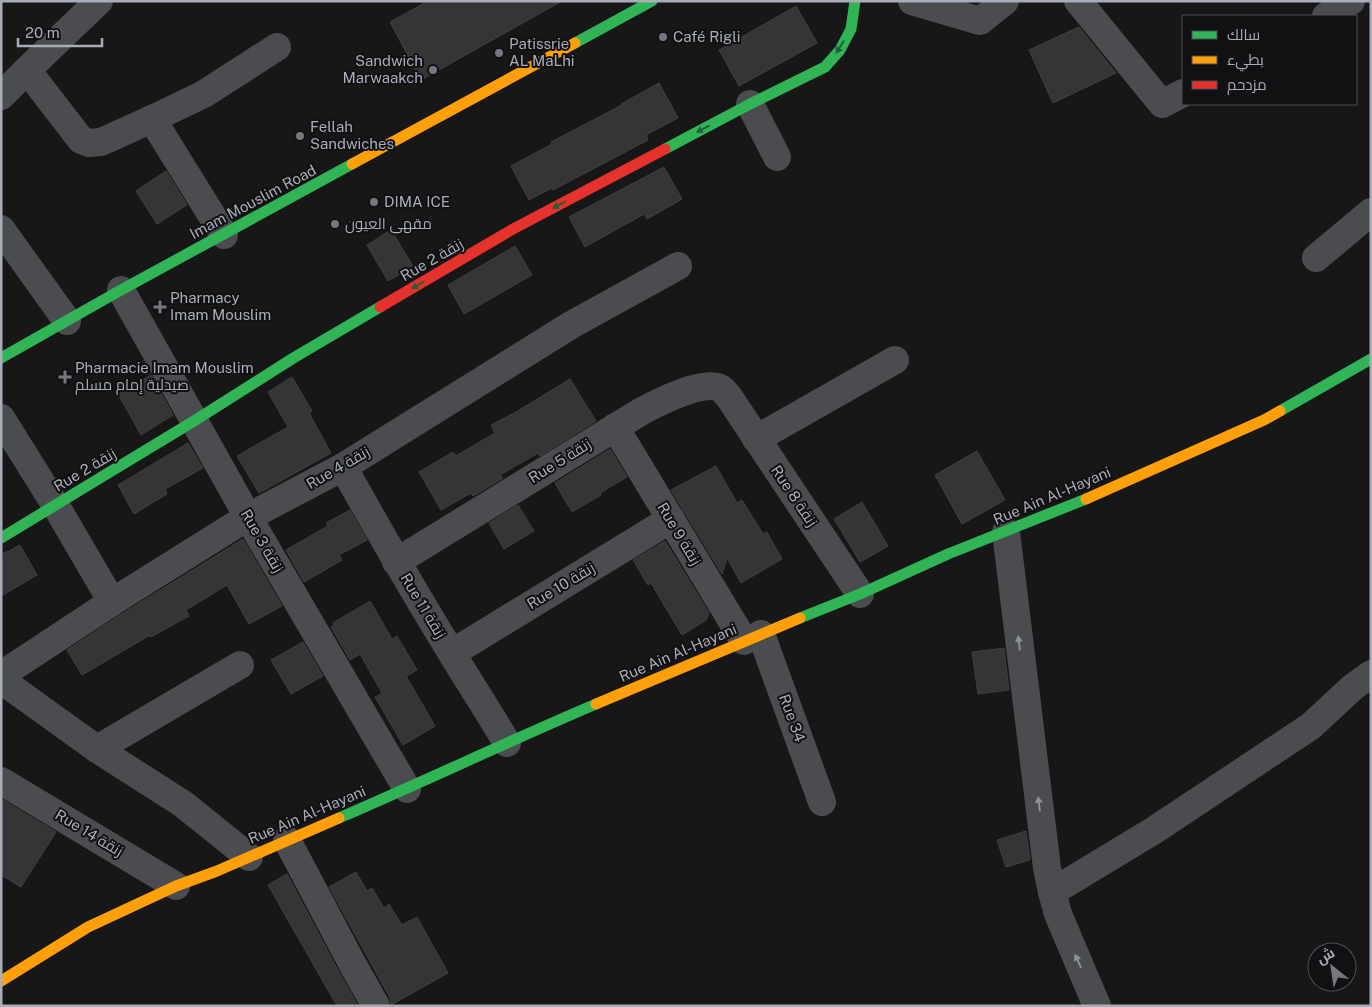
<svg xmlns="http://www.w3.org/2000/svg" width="1372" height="1007" font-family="'Public Sans',Cairo,sans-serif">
	<rect width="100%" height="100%" fill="#171717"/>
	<g fill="#353536" stroke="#3f4043">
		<path d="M 428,1 L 562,1 L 421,80 L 390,22 Z"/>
		<path d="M 796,6 L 817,43 L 739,86 L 719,50 Z"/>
		<path d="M 1079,27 L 1116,73 L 1053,103 L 1029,50 Z"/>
		<path d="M 659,83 L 678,118 L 646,135 L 648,140 L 553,190 L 552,188 L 529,200 L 511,166 L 552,144 L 551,142 L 622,105 L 621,104 Z"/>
		<path d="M 664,167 L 682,199 L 647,219 L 644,214 L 585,247 L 569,217 Z"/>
		<path d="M 166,171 L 187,205 L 157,224 L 136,191 Z"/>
		<path d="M 391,230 L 413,266 L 388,281 L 367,245 Z"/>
		<path d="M 515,246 L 532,275 L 464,314 L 448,285 Z"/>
		<path d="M 151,375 L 173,415 L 141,435 L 118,394 Z"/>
		<path d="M 292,377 L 312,411 L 309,413 L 331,453 L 259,493 L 237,456 L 288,427 L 268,392 Z"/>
		<path d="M 570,379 L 596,421 L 540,456 L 538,453 L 500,475 L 503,478 L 473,496 L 471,493 L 441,510 L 419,472 L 453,452 L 456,456 L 495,433 L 491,425 L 516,412 Z"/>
		<path d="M 188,443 L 203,468 L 165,489 L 167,494 L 134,514 L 118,485 Z"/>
		<path d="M 610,449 L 627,477 L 600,493 L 601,495 L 572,512 L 555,483 Z"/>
		<path d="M 977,451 L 1005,500 L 962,524 L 935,475 Z"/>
		<path d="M 716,466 L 737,503 L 742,500 L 763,534 L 767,532 L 782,559 L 741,583 L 727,558 L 722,574 L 671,490 Z"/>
		<path d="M 862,502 L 888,546 L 860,562 L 834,519 Z"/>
		<path d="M 518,505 L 534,531 L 504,549 L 489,523 Z"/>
		<path d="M 350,510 L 367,540 L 339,555 L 342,560 L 304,582 L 286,550 L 328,526 L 326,523 Z"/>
		<path d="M 243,539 L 282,606 L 249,624 L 227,585 L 186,610 L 189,616 L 151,637 L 150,635 L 82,675 L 67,650 L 120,615 Z"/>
		<path d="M 665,541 L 709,613 L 706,620 L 682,635 L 651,583 L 648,585 L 633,560 Z"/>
		<path d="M 20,545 L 37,575 L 1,596 L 1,554 L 9,551 Z"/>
		<path d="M 370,601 L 392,639 L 397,636 L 417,670 L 406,676 L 435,726 L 403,745 L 375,697 L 382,693 L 360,654 L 350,660 L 331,627 L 334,625 L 333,623 Z"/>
		<path d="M 303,642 L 323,676 L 291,694 L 271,660 Z"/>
		<path d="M 1004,648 L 1009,690 L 978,694 L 972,652 Z"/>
		<path d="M 1,799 L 56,832 L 21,887 L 1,875 Z"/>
		<path d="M 1026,831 L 1030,860 L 1006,867 L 997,840 Z"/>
		<path d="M 356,872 L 367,891 L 372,888 L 384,908 L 389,904 L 402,925 L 417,917 L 448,973 L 391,1005 L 390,998 L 329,887 Z"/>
		<path d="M 287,874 L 340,974 L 358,1006 L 337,1006 L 268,885 Z"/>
	</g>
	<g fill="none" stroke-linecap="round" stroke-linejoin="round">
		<g stroke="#4b4c50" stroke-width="28">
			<path d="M 912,1 L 980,21 L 1005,1"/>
			<path d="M 1078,1 L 1162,104 L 1183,93"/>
			<path d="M 1326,16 L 1351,1"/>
			<path d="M 27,70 L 81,140 L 89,143 L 101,142 L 152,119 L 204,94 L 277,47"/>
			<path d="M 1,96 L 27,70 L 99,1"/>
			<path d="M 750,104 L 777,157"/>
			<path d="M 152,119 L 224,235"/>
			<path d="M 1,229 L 67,321"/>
			<path d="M 1316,258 L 1371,212"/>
			<path d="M 121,290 L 248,517 L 407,789"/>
			<path d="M 1,418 L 56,506 L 112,602"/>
			<path d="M 615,427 L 744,641"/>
			<path d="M 756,439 L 895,360"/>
			<path d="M 343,467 C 378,529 413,591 451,652 C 469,682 489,712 507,743"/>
			<path d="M 1006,532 L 1047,868 L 1052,892 L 1058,914 L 1097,1006"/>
			<path d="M 396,562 L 642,411 C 659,402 702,380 720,388 C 724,390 726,394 729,397 L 860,594"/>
			<path d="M 761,634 L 822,802"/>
			<path d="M 452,653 L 671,519"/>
			<path d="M 1,675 L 112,602 L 248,517 L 343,467 L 571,325 L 678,266"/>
			<path d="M 1,680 L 97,749 L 183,804 L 249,857"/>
			<path d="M 97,749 L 240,665"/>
			<path d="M 1,781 L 176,886"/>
			<path d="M 287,840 L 354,967 L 376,1006"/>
			<path d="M 1052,892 L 1153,831 L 1311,726 L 1353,687 L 1371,674"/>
		</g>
		<g stroke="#30b455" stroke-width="11">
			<path d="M 575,43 L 652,1"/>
			<path d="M 665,149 L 750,104 L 825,67 L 840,50 L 851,29 L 855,1"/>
			<path d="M 1,358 L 121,290 L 352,164"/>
			<path d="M 1280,411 L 1371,359"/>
			<path d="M 1,538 L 194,421 L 295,357 L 380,307"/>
			<path d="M 800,618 L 860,594 L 948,554 L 1086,499"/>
			<path d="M 339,818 C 425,781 509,741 596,704"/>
		</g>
		<g stroke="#ff9f0a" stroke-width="11">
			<path d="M 352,164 L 575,43"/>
			<path d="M 1086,499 L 1264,420 L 1280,411"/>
			<path d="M 596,704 L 800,618"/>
			<path d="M 1,981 L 88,927 L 176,886 L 217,871 L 339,818"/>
		</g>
		<path stroke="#e5322d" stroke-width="11" d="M 380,307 L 513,229 L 665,149"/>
	</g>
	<defs><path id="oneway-solid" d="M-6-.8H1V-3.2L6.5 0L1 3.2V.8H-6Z" transform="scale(1.25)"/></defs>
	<g fill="#206234">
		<use href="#oneway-solid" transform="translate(840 47) rotate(122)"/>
		<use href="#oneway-solid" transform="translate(703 129) rotate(152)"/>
		<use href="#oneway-solid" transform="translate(559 205) rotate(152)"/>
		<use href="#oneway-solid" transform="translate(418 285) rotate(150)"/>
	</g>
	<g fill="#8c9099">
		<use href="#oneway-solid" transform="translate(1019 643) rotate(-97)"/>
		<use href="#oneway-solid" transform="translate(1039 804) rotate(-97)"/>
		<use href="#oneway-solid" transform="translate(1078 961) rotate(-114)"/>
	</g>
	<g fill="#757880" stroke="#111113" stroke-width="2">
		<circle cx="663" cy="37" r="5"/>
		<circle cx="499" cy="53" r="5"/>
		<circle cx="433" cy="70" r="5"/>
		<circle cx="300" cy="136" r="5"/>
		<circle cx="374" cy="202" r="5"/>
		<circle cx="335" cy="224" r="5"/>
		<path d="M157.5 299.5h5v5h5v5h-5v5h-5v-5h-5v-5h5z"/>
		<path d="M62.5 369.5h5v5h5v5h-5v5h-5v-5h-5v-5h5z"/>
	</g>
	<g text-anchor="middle" stroke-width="4" stroke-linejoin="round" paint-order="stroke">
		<g font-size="15" fill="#a8adb8" stroke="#111113" text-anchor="start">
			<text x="673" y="42">Café Rigli</text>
			<text x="509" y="49">Patissrie<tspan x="509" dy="17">AL MaLhi</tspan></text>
			<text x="423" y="66" text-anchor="end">Sandwich<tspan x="423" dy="17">Marwaakch</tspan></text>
			<text x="310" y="132">Fellah<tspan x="310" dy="17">Sandwiches</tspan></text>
			<text x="384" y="207">DIMA ICE</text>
			<text x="345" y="229">مقهى العيون</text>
			<text x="170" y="303">Pharmacy<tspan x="170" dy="17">Imam Mouslim</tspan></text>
			<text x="75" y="373">Pharmacie Imam Mouslim<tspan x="75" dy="17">صيدلية إمام مسلم</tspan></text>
		</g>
		<g font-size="15" fill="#a8adb8" stroke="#111113">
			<text transform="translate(253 202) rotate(-28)" y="5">Imam Mouslim Road</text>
			<text transform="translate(432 260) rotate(-30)" y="5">Rue 2 زنقة</text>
			<text transform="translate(560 461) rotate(-32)" y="5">Rue 5 زنقة</text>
			<text transform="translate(338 468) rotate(-30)" y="5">Rue 4 زنقة</text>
			<text transform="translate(85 470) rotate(-31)" y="5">Rue 2 زنقة</text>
			<text transform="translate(794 496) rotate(56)" y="5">Rue 8 زنقة</text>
			<text transform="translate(1052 496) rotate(-23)" y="5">Rue Ain Al-Hayani</text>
			<text transform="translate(679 534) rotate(59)" y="5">Rue 9 زنقة</text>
			<text transform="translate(262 541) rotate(60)" y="5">Rue 3 زنقة</text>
			<text transform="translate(561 586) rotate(-31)" y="5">Rue 10 زنقة</text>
			<text transform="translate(423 606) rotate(59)" y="5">Rue 11 زنقة</text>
			<text transform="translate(678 653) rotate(-23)" y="5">Rue Ain Al-Hayani</text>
			<text transform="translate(792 718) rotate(70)" y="5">Rue 34</text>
			<text transform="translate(307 815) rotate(-23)" y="5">Rue Ain Al-Hayani</text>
			<text transform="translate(89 833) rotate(31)" y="5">Rue 14 زنقة</text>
		</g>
	</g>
	<rect width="1372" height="1007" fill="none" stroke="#a8adb8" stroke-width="5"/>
	<rect x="1182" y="15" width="175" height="90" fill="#111113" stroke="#4d4f55"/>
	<rect x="1192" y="31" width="25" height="8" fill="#30b455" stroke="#4d4f55"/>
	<text x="1227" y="40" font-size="15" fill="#a8adb8">سالك</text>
	<rect x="1192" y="56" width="25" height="8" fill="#ff9f0a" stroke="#4d4f55"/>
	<text x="1227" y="65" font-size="15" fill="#a8adb8">بطيء</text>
	<rect x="1192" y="81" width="25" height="8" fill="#e5322d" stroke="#4d4f55"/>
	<text x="1227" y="90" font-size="15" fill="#a8adb8">مزدحم</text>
	<g transform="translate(1332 967) rotate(330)"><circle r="24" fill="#111113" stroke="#4d4f55"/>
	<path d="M0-4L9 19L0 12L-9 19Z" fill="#757880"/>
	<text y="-8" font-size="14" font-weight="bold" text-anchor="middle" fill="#a8adb8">ش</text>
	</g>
	<path d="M18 38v8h84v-8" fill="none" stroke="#a8adb8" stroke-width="2.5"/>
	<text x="25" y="38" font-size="15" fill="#a8adb8" stroke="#111113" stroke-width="4" paint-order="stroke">20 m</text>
</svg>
